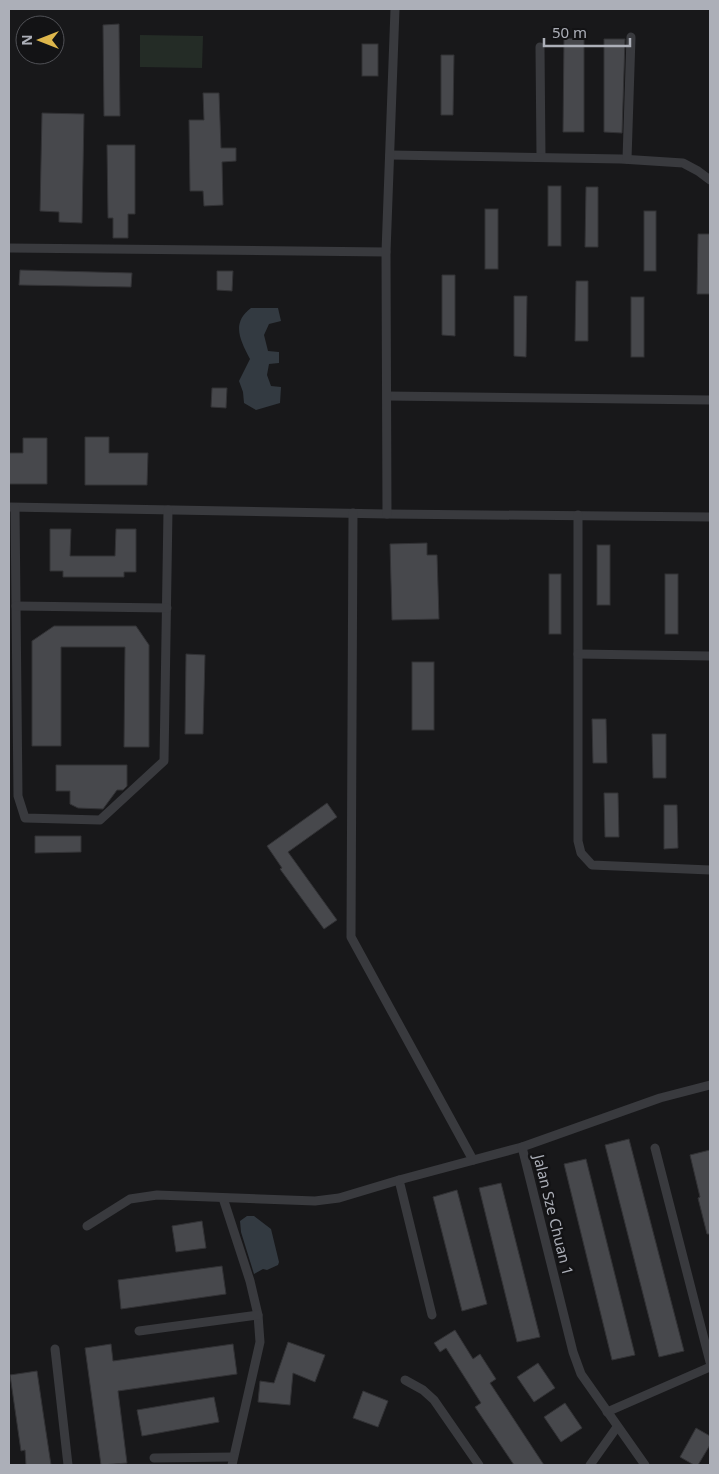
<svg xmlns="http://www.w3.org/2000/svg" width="719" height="1474" font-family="'Noto Sans',sans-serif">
	<rect width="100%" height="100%" fill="#18181a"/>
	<path fill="#242c26" d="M 140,35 L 203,36 L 202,68 L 140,67 Z"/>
	<g fill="#333a41">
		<path d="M 251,308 L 278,308 L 281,321 L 269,324 L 264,335 L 268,351 L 279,352 L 279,363 L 269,364 L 267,375 L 271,386 L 281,387 L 280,403 L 256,410 L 244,403 L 243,392 L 239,381 L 250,359 C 240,340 231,323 251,308 Z"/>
		<path d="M 247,1216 L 254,1216 L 271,1229 L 279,1262 L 278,1265 L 267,1270 L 263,1269 L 254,1274 L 241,1232 L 240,1221 Z"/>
	</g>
	<g fill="#47484c" stroke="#323235">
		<path d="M 119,24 L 120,116 L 104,116 L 103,25 Z"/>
		<path d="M 564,38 L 584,39 L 584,132 L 563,132 Z"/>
		<path d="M 604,39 L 625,39 L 622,133 L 604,132 Z"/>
		<rect x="362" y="44" width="16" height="32"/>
		<path d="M 441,55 L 454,55 L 453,115 L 441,115 Z"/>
		<path d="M 203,93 L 219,93 L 221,148 L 236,148 L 236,161 L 222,162 L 223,205 L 204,206 L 203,191 L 190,191 L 189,120 L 204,120 Z"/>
		<path d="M 42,113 L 84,114 L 82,223 L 59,222 L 59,212 L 40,211 Z"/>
		<path d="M 107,145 L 135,145 L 135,214 L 128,214 L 128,238 L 113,238 L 113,218 L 108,218 Z"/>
		<rect x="548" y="186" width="13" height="60"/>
		<path d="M 586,187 L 598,187 L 598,247 L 585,247 Z"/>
		<rect x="485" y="209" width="13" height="60"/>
		<rect x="644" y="211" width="12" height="60"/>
		<path d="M 698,234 L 710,234 L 710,294 L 697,294 Z"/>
		<path d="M 20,270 L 132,273 L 131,287 L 19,285 Z"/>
		<path d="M 217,271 L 233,271 L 232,291 L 217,290 Z"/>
		<path d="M 442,275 L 455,275 L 455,336 L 442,335 Z"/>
		<path d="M 576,281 L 588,281 L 588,341 L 575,341 Z"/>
		<path d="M 514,296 L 527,296 L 526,357 L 514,356 Z"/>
		<rect x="631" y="297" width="13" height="60"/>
		<path d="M 212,388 L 227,388 L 226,408 L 211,407 Z"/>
		<path d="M 85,437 L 109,437 L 109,453 L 148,453 L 147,485 L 85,485 Z"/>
		<path d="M 23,438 L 47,438 L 47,484 L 9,484 L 9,453 L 23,453 Z"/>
		<path d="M 50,529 L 71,529 L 70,556 L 115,556 L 116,529 L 136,529 L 136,572 L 124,572 L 124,577 L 63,577 L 63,571 L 50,571 Z"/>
		<path d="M 427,543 L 427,555 L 437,555 L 439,619 L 392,620 L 390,544 Z"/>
		<rect x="597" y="545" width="13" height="60"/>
		<rect x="549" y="574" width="12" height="60"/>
		<rect x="665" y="574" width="13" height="60"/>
		<path d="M 54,626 L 136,626 L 149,645 L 149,747 L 124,747 L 125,647 L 61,647 L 61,746 L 32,746 L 32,641 Z"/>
		<path d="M 186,654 L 205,655 L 203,734 L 185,734 Z"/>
		<rect x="412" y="662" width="22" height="68"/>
		<path d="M 592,719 L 606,719 L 607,763 L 593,763 Z"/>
		<path d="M 652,734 L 666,734 L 666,778 L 653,778 Z"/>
		<path d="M 56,765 L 127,765 L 127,786 L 123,790 L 117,790 L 103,809 L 78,808 L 70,804 L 70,791 L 56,791 Z"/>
		<path d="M 604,793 L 618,793 L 619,837 L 605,837 Z"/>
		<path d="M 327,803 L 337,817 L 288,852 L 337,920 L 324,929 L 280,869 L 282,868 L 267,846 Z"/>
		<path d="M 664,805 L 677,805 L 678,848 L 664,849 Z"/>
		<path d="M 35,836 L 81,836 L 81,852 L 35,853 Z"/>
		<path d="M 629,1139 L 684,1351 L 659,1357 L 605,1145 Z"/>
		<path d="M 710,1150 L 710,1234 L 707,1234 L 698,1198 L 700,1197 L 690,1155 Z"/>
		<path d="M 586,1159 L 635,1355 L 612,1360 L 564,1164 Z"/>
		<path d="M 501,1183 L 540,1337 L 517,1342 L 479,1188 Z"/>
		<path d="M 457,1190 L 487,1304 L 462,1311 L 433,1197 Z"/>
		<path d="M 202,1221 L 206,1248 L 176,1252 L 172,1226 Z"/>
		<path d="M 222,1266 L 226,1294 L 121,1309 L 118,1280 Z"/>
		<path d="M 455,1330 L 473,1359 L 480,1354 L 496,1379 L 490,1383 L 544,1465 L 514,1465 L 475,1407 L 481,1403 L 446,1348 L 440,1352 L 434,1343 Z"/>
		<path d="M 288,1342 L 325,1355 L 315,1382 L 293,1373 L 290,1405 L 258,1402 L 260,1381 L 274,1383 Z"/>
		<path d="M 111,1344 L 113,1361 L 233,1344 L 237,1374 L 118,1391 L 127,1463 L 101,1465 L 85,1348 Z"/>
		<path d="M 538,1363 L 555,1388 L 534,1402 L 517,1377 Z"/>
		<path d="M 37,1371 L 43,1412 L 51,1465 L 26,1465 L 25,1450 L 21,1451 L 10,1375 Z"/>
		<path d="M 363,1391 L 388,1401 L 378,1427 L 353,1418 Z"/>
		<path d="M 214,1397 L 219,1422 L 142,1436 L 137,1410 Z"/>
		<path d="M 565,1403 L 582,1428 L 561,1442 L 544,1417 Z"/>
		<path d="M 696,1428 L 710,1436 L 710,1445 L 698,1465 L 694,1465 L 680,1457 Z"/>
	</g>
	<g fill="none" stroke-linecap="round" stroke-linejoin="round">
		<g stroke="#393a3e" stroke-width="9">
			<path d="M 540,47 L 541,157"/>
			<path d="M 390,155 L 621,159 L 683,163 L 698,171 L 710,180"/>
			<path d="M 627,159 L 631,37"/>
			<path d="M 9,248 L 386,252"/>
			<path d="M 387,396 L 710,400"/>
			<path d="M 9,507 L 387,514 L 710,517"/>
			<path d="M 15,508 L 18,796 L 25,818 L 100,820 L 164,761 L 168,510"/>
			<path d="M 353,513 L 351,937 L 473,1160"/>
			<path d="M 387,514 L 386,252 L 395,9"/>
			<path d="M 578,515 L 578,841 L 581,853 L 592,865 L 710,870"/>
			<path d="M 16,606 L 167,608"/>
			<path d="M 578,654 L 710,656"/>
			<path d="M 655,1148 L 710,1362"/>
			<path d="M 399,1180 L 432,1315"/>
			<path d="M 223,1198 L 250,1281 L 258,1315 L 260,1342 L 232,1465"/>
			<path d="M 87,1226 L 130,1199 L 157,1195 L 315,1201 L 339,1198 L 399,1180 L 522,1147"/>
			<path d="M 139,1331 L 258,1315"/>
			<path d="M 55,1349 L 68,1465"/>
			<path d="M 405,1380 L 423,1390 L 434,1400 L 479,1465"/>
			<path d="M 607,1412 L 710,1367"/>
			<path d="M 154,1458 L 233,1457"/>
			<path d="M 590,1465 L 617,1427"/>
			<path d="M 645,1465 L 581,1374 L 573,1352 L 522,1147 L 660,1098 L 710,1085"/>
		</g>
	</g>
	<g text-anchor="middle" stroke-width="5" stroke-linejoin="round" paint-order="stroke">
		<g font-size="15" fill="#acafb8" stroke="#131315">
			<text transform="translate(553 1215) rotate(76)" y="5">Jalan Sze Chuan 1</text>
		</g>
	</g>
	<rect width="719" height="1474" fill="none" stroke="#acafb8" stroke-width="20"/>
	<g transform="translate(40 40) rotate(270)"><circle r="24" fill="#131315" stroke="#505156"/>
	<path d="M0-4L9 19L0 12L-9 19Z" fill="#deb74c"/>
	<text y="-8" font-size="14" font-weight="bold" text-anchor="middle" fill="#acafb8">N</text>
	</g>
	<path d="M544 38v8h86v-8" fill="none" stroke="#acafb8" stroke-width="2.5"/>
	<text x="552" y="38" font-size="15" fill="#acafb8" stroke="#131315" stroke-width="4" paint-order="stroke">50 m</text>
</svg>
